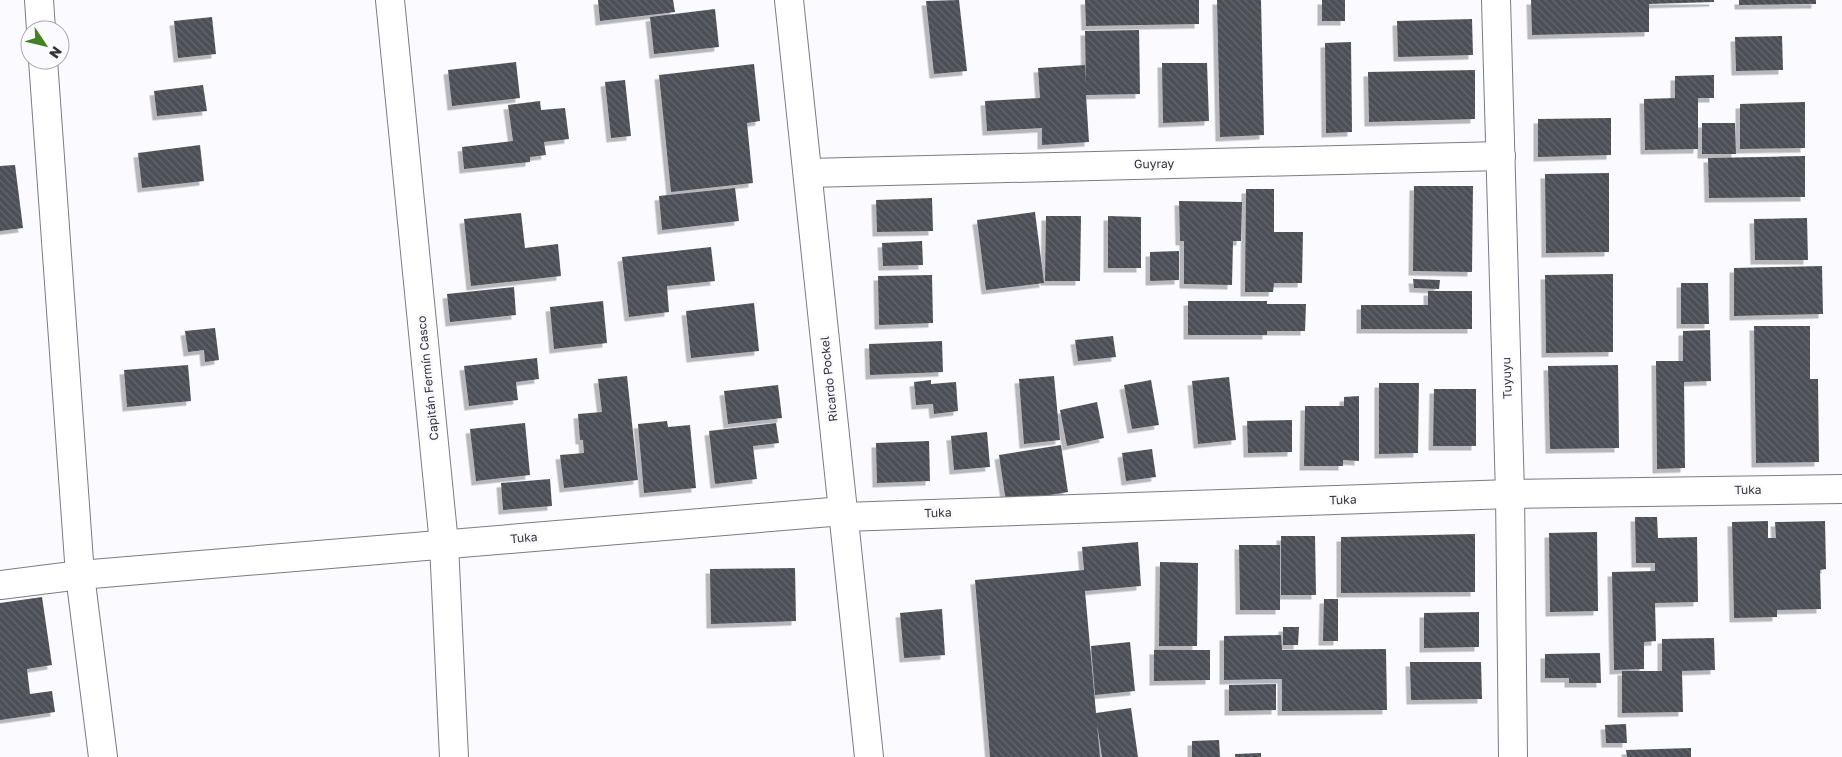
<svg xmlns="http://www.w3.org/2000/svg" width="1842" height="757" font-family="'Golos Text',sans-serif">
	<defs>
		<pattern id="building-back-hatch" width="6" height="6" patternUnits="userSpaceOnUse" patternTransform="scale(1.25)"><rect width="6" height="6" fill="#4d4f57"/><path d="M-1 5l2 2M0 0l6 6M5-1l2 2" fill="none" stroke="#64666d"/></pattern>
		<filter id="shadow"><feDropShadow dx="-4.5" dy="4.5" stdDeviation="0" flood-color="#0004"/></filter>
	</defs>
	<rect width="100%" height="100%" fill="#fafaff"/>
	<g fill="url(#building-back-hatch)" filter="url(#shadow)">
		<path d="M 598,0 L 673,0 L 675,12 L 600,21 Z"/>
		<path d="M 959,0 L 967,71 L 934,74 L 926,1 Z"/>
		<path d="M 1085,0 L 1199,0 L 1199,24 L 1086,26 Z"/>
		<path d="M 1217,0 L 1261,0 L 1264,135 L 1220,137 Z"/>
		<rect x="1322" y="0" width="23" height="21"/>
		<path d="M 1531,0 L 1714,0 L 1714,2 L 1649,4 L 1649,32 L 1532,35 Z"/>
		<path d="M 1739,0 L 1816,0 L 1816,4 L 1739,5 Z"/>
		<path d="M 715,9 L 719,47 L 654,54 L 650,17 Z"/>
		<path d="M 212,17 L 216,54 L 178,58 L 174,21 Z"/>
		<path d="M 1472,19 L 1473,55 L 1398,57 L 1397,21 Z"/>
		<path d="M 1139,30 L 1140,94 L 1086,95 L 1089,142 L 1042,145 L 1042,128 L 987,131 L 985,101 L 1040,98 L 1038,68 L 1085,65 L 1086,83 L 1085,31 Z"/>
		<path d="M 1782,36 L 1783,70 L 1736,71 L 1735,37 Z"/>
		<path d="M 1351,42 L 1352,132 L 1326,133 L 1325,43 Z"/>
		<path d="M 516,62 L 520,98 L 452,106 L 448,70 Z"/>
		<path d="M 1162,63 L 1207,63 L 1209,121 L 1163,123 Z"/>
		<path d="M 754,64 L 760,121 L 747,123 L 753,183 L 671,192 L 659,75 Z"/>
		<path d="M 1475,70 L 1475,119 L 1369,122 L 1368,72 Z"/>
		<path d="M 1714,75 L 1714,98 L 1698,98 L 1698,149 L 1645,150 L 1644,99 L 1675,98 L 1675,76 Z"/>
		<path d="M 625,80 L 631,136 L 611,138 L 605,82 Z"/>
		<path d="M 203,85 L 207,111 L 157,116 L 154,91 Z"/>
		<path d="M 540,101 L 541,110 L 565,108 L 569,139 L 544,142 L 546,155 L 530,157 L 530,162 L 464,169 L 462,147 L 513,141 L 508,105 Z"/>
		<path d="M 1805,102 L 1805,148 L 1740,149 L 1740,104 Z"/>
		<path d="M 1611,118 L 1611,155 L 1538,157 L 1538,119 Z"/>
		<path d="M 1702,123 L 1735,123 L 1736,154 L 1702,154 Z"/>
		<path d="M 200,145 L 204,181 L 142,188 L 138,153 Z"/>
		<path d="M 1805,156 L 1805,197 L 1709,198 L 1708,158 Z"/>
		<path d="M 15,165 L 23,228 L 0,231 L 0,166 Z"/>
		<path d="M 1609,173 L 1609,252 L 1546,253 L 1545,174 Z"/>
		<path d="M 1414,186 L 1473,186 L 1472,272 L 1413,271 Z"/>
		<path d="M 735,188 L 739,221 L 662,230 L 659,196 Z"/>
		<path d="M 1246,189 L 1274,189 L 1274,232 L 1303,232 L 1302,283 L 1274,283 L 1273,292 L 1245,292 Z"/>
		<path d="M 932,198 L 933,231 L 877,232 L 876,200 Z"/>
		<path d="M 1179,201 L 1242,202 L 1241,241 L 1233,241 L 1232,285 L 1184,284 L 1184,241 L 1180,241 Z"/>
		<path d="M 1035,212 L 1044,283 L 986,290 L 977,220 Z"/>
		<path d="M 521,213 L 525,248 L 558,244 L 561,276 L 471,286 L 464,219 Z"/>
		<path d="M 1046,216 L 1081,216 L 1080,281 L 1045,281 Z"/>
		<path d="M 1108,216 L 1141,217 L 1141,268 L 1108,268 Z"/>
		<path d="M 1807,218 L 1808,260 L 1755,260 L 1754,219 Z"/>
		<path d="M 922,241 L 923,265 L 883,266 L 882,243 Z"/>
		<path d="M 711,247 L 715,281 L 667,286 L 669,312 L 629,317 L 622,257 Z"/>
		<path d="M 1179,251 L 1179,280 L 1150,281 L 1150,252 Z"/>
		<path d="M 1822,266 L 1823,314 L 1734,316 L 1734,268 Z"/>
		<path d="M 1613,274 L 1613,352 L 1546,353 L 1545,275 Z"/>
		<path d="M 932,275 L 933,323 L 879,325 L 878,276 Z"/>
		<path d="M 1413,279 L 1440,280 L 1439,289 L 1414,288 Z"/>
		<path d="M 1681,283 L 1708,283 L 1709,324 L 1681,324 Z"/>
		<path d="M 514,287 L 516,315 L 450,322 L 447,294 Z"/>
		<path d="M 1428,291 L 1472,291 L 1472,329 L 1361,329 L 1361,305 L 1428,305 Z"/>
		<path d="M 603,301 L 607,343 L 554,349 L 550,307 Z"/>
		<path d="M 1188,301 L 1267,301 L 1267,304 L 1306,304 L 1305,331 L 1267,331 L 1267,335 L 1188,335 Z"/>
		<path d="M 754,303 L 759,351 L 691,358 L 686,311 Z"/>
		<path d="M 1754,326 L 1810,326 L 1810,379 L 1818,379 L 1819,462 L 1756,463 Z"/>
		<path d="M 215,328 L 219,360 L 205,362 L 204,350 L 188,352 L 185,331 Z"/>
		<path d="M 1710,330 L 1711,381 L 1684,382 L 1685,468 L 1657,469 L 1656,361 L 1683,361 L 1683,331 Z"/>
		<path d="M 1113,336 L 1116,357 L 1078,361 L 1075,340 Z"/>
		<path d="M 942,341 L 943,372 L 870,375 L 869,344 Z"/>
		<path d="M 537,358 L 539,379 L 516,382 L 518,400 L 469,406 L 464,366 Z"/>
		<path d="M 188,365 L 191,401 L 127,407 L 124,370 Z"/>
		<path d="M 1618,365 L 1619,448 L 1550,449 L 1548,366 Z"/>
		<path d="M 627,376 L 638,480 L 564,488 L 560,455 L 584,453 L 583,440 L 580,440 L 578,414 L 602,412 L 598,379 Z"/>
		<path d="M 1054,376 L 1060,440 L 1024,444 L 1019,379 Z"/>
		<path d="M 1229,377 L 1236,440 L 1198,444 L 1192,381 Z"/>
		<path d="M 931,380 L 931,384 L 956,382 L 958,411 L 934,414 L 933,404 L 916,405 L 914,382 Z"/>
		<path d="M 1151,380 L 1159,425 L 1132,429 L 1124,385 Z"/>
		<path d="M 1379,383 L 1419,383 L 1418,453 L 1379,454 Z"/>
		<path d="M 778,385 L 782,418 L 728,424 L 724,391 Z"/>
		<path d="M 1434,389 L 1476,389 L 1476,446 L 1433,446 Z"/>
		<path d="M 1359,396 L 1359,461 L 1343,460 L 1343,466 L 1304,466 L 1305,406 L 1344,406 L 1344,397 Z"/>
		<path d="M 1097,402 L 1104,438 L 1067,446 L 1060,410 Z"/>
		<path d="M 1292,420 L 1292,452 L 1248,453 L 1247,421 Z"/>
		<path d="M 667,421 L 668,427 L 690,425 L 696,488 L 644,493 L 638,424 Z"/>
		<path d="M 525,423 L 530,475 L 476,481 L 470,429 Z"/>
		<path d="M 776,423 L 779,443 L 753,446 L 757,479 L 715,484 L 709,431 Z"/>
		<path d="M 987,432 L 990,467 L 954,470 L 951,436 Z"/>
		<path d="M 929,441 L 930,481 L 877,483 L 876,443 Z"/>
		<path d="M 1061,445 L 1068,492 L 1006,502 L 999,455 Z"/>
		<path d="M 1152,449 L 1156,477 L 1126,481 L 1122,453 Z"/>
		<path d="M 550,479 L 552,506 L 503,510 L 501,483 Z"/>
		<path d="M 1635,517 L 1657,517 L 1658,538 L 1697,537 L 1698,602 L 1655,603 L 1656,641 L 1644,642 L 1644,669 L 1614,670 L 1612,572 L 1655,571 L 1655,563 L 1636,563 Z"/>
		<path d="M 1768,521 L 1768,538 L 1776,538 L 1775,522 L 1825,521 L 1826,569 L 1820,570 L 1821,609 L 1777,610 L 1777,617 L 1734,618 L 1732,522 Z"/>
		<path d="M 1597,532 L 1598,611 L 1550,612 L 1549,533 Z"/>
		<path d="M 1475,534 L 1475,592 L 1341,593 L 1341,537 Z"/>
		<path d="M 1281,536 L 1315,536 L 1316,595 L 1281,595 Z"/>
		<path d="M 1138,542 L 1141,586 L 1085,591 L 1096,713 L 1131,708 L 1138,757 L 1102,757 L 1097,724 L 1100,757 L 990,757 L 975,580 L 1084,570 L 1082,547 Z"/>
		<path d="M 1239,545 L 1280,545 L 1280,610 L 1240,610 Z"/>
		<path d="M 1160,562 L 1198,563 L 1197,646 L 1159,646 Z"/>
		<path d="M 795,568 L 796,621 L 711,624 L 710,569 Z"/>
		<path d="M 42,597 L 52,665 L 27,669 L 30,694 L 52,691 L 55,712 L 0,720 L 0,603 Z"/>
		<path d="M 1324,599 L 1338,599 L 1338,641 L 1323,641 Z"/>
		<path d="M 942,609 L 945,655 L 904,658 L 900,613 Z"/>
		<path d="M 1479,612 L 1479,647 L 1424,648 L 1424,613 Z"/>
		<path d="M 1283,627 L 1299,627 L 1298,645 L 1283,645 Z"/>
		<path d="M 1281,635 L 1282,650 L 1386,649 L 1387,710 L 1282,711 L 1282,679 L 1224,680 L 1224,636 Z"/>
		<path d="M 1714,638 L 1715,670 L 1682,671 L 1683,712 L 1622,713 L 1622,671 L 1662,671 L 1662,639 Z"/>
		<path d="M 1130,642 L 1135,691 L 1095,695 L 1091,646 Z"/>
		<path d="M 1154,650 L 1210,650 L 1210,680 L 1154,681 Z"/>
		<path d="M 1600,653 L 1601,683 L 1569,683 L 1569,678 L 1545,678 L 1545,654 Z"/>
		<path d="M 1410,662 L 1481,662 L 1482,699 L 1411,700 Z"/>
		<path d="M 1276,684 L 1276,710 L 1229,711 L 1229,685 Z"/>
		<path d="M 1626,724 L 1627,743 L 1606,743 L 1605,725 Z"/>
		<path d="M 1219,740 L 1220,757 L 1192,757 L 1192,741 Z"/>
		<path d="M 1691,748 L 1691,757 L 1627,757 L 1626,750 Z"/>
		<path d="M 1261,753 L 1261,757 L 1235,757 L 1235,754 Z"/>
	</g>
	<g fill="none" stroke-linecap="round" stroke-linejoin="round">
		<defs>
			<g id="street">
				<path d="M 39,0 L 41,30"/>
				<path d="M 390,0 L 444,544 L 454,757"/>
				<path d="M 789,0 L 869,757"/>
				<path d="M 1496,0 L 1510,494 L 1513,757"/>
				<path d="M 43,60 L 80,575 L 103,757"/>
				<path d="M 808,173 L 1501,156"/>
				<path d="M 844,517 L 1510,494 L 1842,489"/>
				<path d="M 0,585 L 80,575 L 843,511"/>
			</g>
		</defs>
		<use href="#street" stroke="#7a7c85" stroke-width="30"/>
		<use href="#street" stroke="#fff" stroke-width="28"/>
	</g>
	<g text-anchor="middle" stroke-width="5" stroke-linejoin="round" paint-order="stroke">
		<g font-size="12" fill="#323237" stroke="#fafaff">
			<text transform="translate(1154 164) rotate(-1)" y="4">Guyray</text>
			<text transform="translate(428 378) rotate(-96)" y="4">Capitán Fermín Casco</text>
			<text transform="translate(1507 378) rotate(-92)" y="4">Tuyuyu</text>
			<text transform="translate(829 379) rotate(-96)" y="4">Ricardo Pockel</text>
			<text transform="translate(1748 490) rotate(-1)" y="4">Tuka</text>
			<text transform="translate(1343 500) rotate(-2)" y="4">Tuka</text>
			<text transform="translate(938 513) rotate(-2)" y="4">Tuka</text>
			<text transform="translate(524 538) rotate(-5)" y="4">Tuka</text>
		</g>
	</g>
	<g transform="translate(45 45) rotate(125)"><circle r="24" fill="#fafaff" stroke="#aaaaaf"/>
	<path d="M0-4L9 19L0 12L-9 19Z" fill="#438220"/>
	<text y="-8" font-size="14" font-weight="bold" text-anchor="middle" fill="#323237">N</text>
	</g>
</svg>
